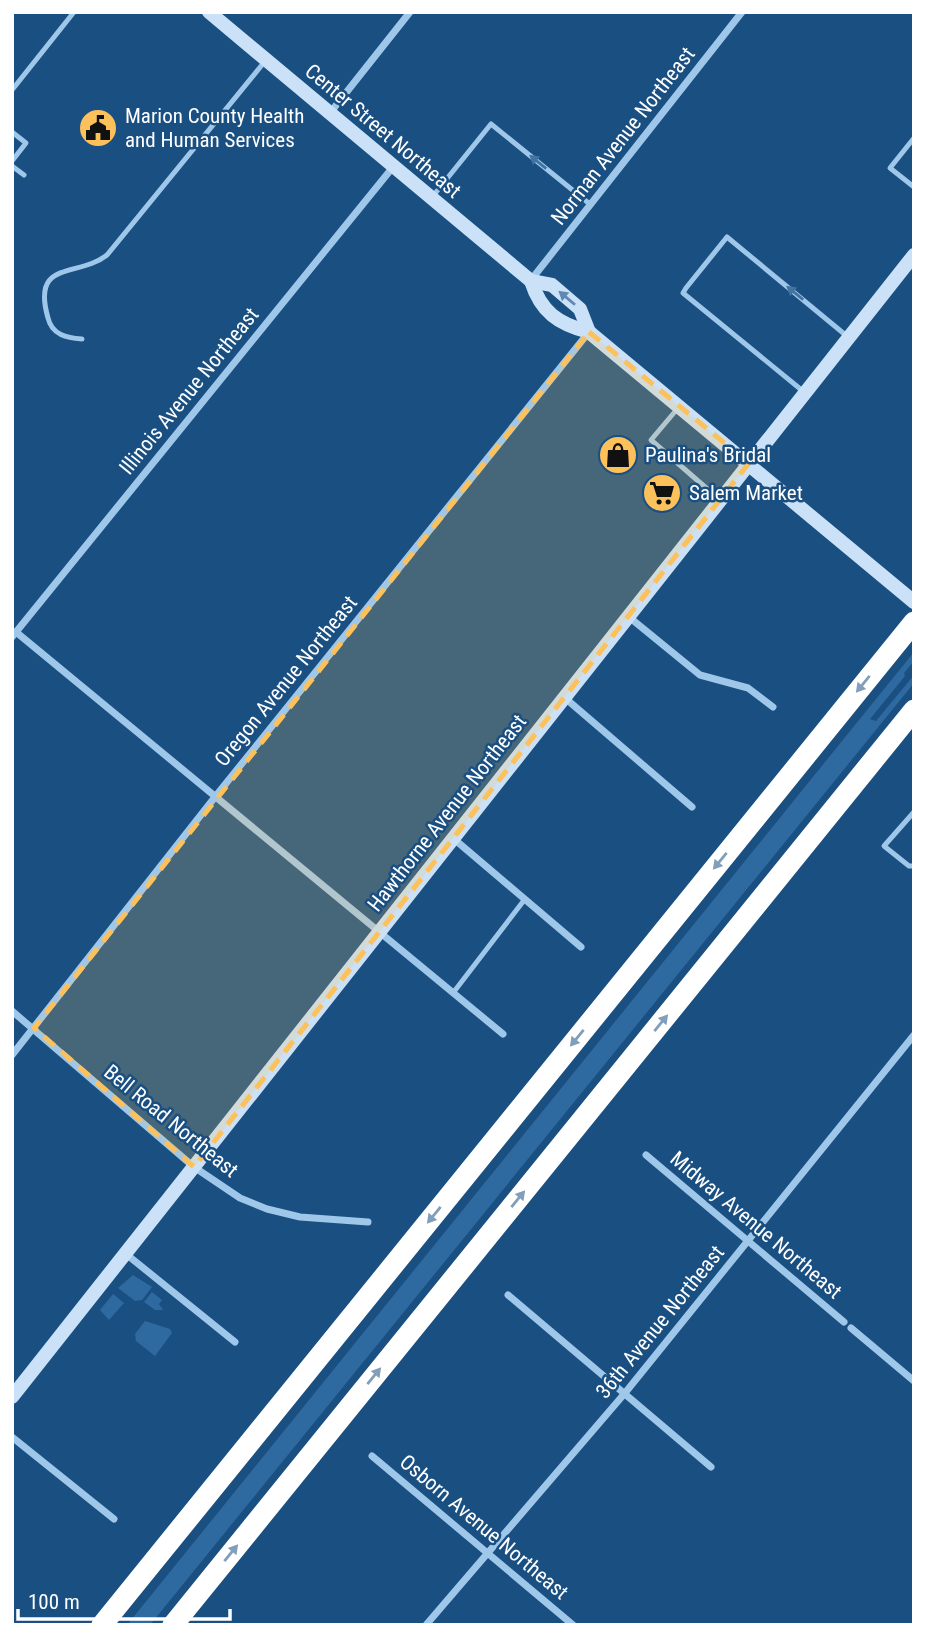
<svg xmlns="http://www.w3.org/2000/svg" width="926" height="1637" font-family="'Roboto Condensed',sans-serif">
	<rect width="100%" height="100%" fill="#1a4f82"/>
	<g fill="#2e6aa0">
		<path d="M 914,652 L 914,661 L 904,673 L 905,676 L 870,719 L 876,721 L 914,675 L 914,683 L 150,1625 L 127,1625 Z"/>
		<path d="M 133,1275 L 152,1287 L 142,1300 L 135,1301 L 118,1288 Z"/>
		<path d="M 152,1292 L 162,1300 L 159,1304 L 163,1310 L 155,1310 L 144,1302 Z"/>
		<path d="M 113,1294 L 124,1303 L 109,1320 L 100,1310 Z"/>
		<path d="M 145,1321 L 170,1329 L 172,1333 L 155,1356 L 136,1341 L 135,1334 Z"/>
	</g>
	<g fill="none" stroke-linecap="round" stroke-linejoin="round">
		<g stroke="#9fc7ea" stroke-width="5">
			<path d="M 12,90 L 74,12"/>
			<path d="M 12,132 L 26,143 L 12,161"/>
			<path d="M 914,138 L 890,168 L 914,187"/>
			<path d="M 12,166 L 24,175"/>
			<path d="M 433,196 L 491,124 L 591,205"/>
			<path d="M 82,339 C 67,338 52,335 48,318 C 31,259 78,278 107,255 L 266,60"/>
			<path d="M 804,392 L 683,293 L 686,288 L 727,237 L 848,337"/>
			<path d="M 678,408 L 651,440 L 720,500"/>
			<path d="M 914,812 L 884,846 L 909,866 L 914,866"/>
			<path d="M 453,993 L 525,899"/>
		</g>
		<g stroke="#9fc7ea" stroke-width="7">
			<path d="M 330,113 L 410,12"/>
			<path d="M 531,280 L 742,12"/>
			<path d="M 629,617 L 700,675 L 748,688 L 773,707"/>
			<path d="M 16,632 L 503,1034"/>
			<path d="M 12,637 L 393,167"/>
			<path d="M 565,698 L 692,807"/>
			<path d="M 454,839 L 581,947"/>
			<path d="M 12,1011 L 194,1167 L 240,1198 L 267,1209 L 300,1217 L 368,1222"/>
			<path d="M 12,1055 L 215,797 L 589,332"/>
			<path d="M 646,1155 L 844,1322"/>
			<path d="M 126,1254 L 235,1342"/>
			<path d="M 508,1295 L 711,1467"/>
			<path d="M 851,1328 L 914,1381"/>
			<path d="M 12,1437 L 114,1519"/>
			<path d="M 372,1456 L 573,1625"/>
			<path d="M 426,1625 L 625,1393 L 914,1035"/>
		</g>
		<g stroke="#cae1f8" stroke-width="14">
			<path d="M 209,12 L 531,281 L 552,285 L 580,309 L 589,332"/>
			<path d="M 531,281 C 541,312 558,324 589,332 L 914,602"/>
			<path d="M 12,1397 L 914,255"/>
		</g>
		<g stroke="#fff" stroke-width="21">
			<path d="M 102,1625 L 914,622"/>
			<path d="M 173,1625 L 914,710"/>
		</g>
	</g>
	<defs><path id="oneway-solid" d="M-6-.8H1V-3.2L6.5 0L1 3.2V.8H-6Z" transform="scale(1.75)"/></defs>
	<g fill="#4273a1">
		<use href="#oneway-solid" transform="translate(538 162) rotate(-141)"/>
		<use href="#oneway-solid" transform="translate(795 293) rotate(-141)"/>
	</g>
	<use fill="#6089b1" href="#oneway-solid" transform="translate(567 298) rotate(-140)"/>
	<g fill="#819eba">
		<use href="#oneway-solid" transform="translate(863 684) rotate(129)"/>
		<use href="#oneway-solid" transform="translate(720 861) rotate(129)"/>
		<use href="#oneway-solid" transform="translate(661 1023) rotate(-51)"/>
		<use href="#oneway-solid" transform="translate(577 1038) rotate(129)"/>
		<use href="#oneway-solid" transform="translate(518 1199) rotate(-51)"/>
		<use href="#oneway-solid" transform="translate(434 1215) rotate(129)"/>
		<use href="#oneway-solid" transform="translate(374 1376) rotate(-51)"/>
		<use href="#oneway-solid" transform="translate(231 1553) rotate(-51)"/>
	</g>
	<path fill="#fcc15b" fill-opacity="0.2" stroke="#fcc15b" stroke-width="5" stroke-dasharray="14 9" stroke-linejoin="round" d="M 589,332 L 749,463 L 194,1167 L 34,1028 Z"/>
	<defs>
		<symbol id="civic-disc" viewBox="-11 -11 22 22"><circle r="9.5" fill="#fcc15b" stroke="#1a4f82"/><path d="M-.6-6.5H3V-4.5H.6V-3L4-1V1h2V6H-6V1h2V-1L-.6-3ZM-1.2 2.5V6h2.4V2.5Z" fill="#111"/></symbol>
		<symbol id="shop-disc" viewBox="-11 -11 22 22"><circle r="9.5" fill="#fcc15b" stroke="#1a4f82"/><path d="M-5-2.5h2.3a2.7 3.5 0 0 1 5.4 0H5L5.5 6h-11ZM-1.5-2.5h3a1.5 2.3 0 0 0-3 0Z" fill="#111"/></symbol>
		<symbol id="supermarket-disc" viewBox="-11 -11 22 22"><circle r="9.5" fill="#fcc15b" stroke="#1a4f82"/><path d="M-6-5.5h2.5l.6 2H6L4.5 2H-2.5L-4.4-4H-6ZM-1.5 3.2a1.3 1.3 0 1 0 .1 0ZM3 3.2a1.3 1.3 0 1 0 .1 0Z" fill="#111"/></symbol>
	</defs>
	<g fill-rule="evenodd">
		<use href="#civic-disc" x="76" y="106" width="44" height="44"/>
		<use href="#shop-disc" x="596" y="433" width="44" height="44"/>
		<use href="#supermarket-disc" x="640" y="471" width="44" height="44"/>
	</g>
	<g text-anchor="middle" stroke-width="5" stroke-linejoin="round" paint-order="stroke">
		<g font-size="21" fill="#fff" stroke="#1a4f82" text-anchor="start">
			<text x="125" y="123">Marion County Health<tspan x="125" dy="24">and Human Services</tspan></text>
			<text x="645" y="462">Paulina's Bridal</text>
			<text x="689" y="500">Salem Market</text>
		</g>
		<g font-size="21" fill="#fff" stroke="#1a4f82">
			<text transform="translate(383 131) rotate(40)" y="7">Center Street Northeast</text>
			<text transform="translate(623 136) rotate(-52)" y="7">Norman Avenue Northeast</text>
			<text transform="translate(189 391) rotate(-51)" y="7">Illinois Avenue Northeast</text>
			<text transform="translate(286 681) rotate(-51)" y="7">Oregon Avenue Northeast</text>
			<text transform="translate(447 813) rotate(-52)" y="7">Hawthorne Avenue Northeast</text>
			<text transform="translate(171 1121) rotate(39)" y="7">Bell Road Northeast</text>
			<text transform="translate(756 1225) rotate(40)" y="7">Midway Avenue Northeast</text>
			<text transform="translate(660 1322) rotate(-51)" y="7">36th Avenue Northeast</text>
			<text transform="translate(484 1527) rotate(40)" y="7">Osborn Avenue Northeast</text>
		</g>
	</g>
	<rect width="926" height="1637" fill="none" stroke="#ffffff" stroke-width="28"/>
	<path d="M18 1609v10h212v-10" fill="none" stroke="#ffffff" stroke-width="3.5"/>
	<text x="28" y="1609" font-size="21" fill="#ffffff" stroke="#1a4f82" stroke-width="5" paint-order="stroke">100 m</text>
</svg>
